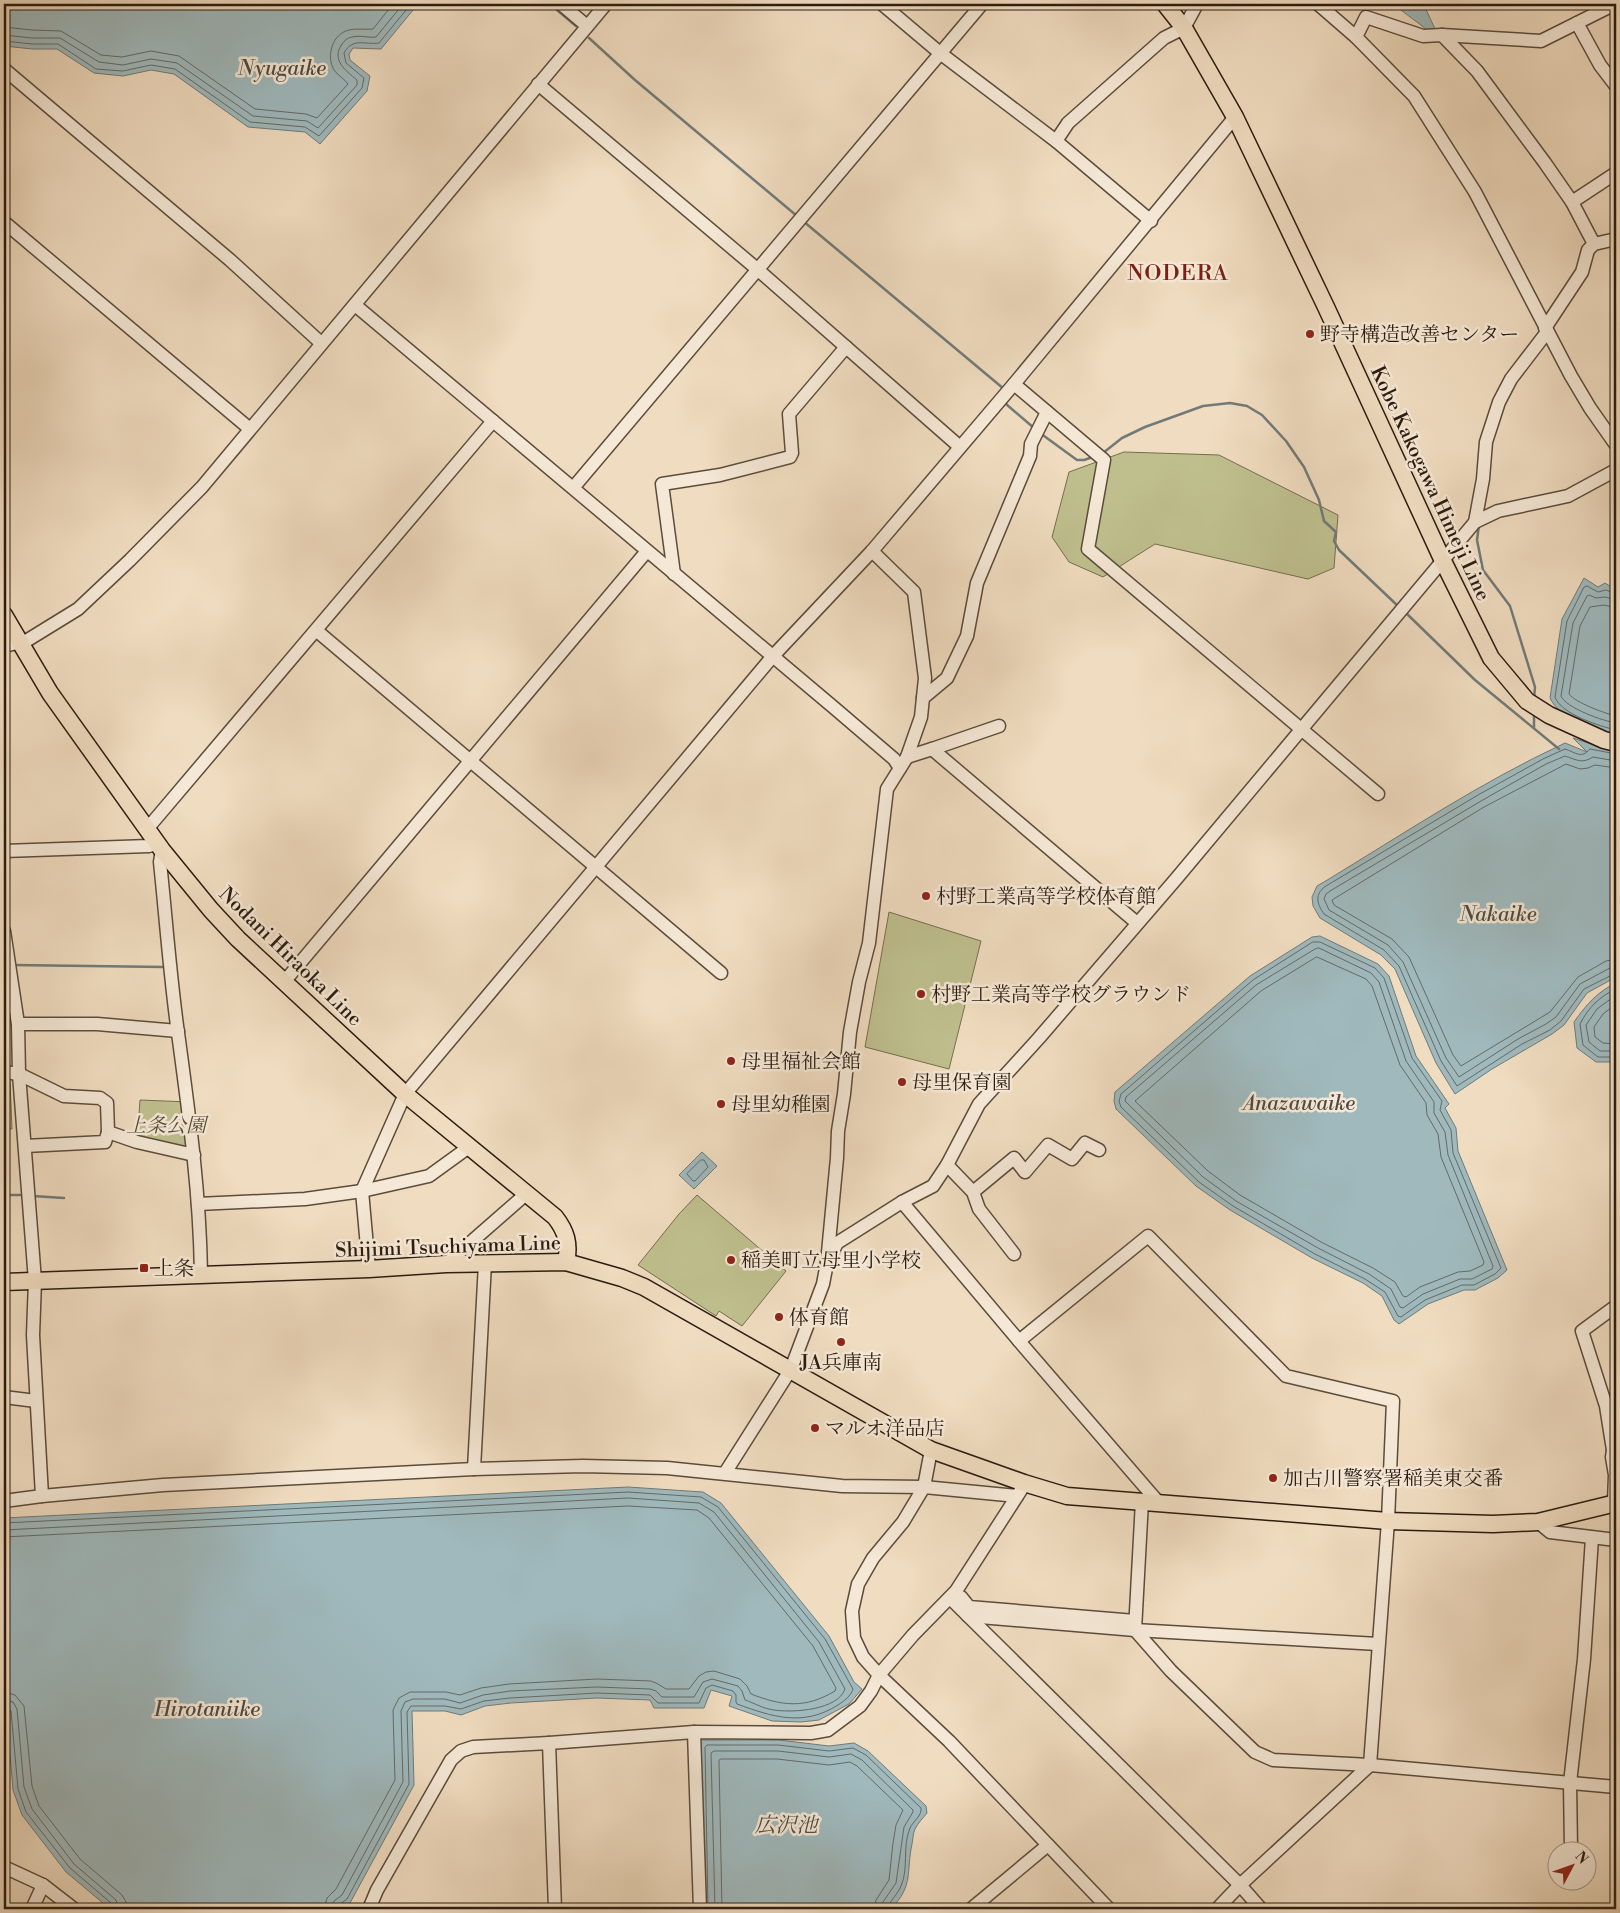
<svg xmlns="http://www.w3.org/2000/svg" width="1620" height="1913" font-family="'Libre Bodoni','Noto Serif JP',serif">
	<rect width="100%" height="100%" fill="#f0dcc0"/>
	<filter id="stains"><feTurbulence type="fractalNoise" baseFrequency=".004" numOctaves="4"/><feColorMatrix values="0 0 0 0 .2 0 0 0 0 .09 0 0 0 0 .02 0 0 0 .5 -.17"/></filter>
	<radialGradient id="worn" r=".72"><stop offset=".6" stop-color="#630" stop-opacity="0"/><stop offset="1" stop-color="#630" stop-opacity=".3"/></radialGradient>
	<g fill="#bfbf8e" stroke="#756e4f">
		<path d="M 1124,452 L 1219,455 L 1338,515 L 1334,568 L 1308,579 L 1155,544 L 1103,577 L 1069,562 L 1052,537 L 1069,472 Z"/>
		<path d="M 889,912 L 981,941 L 949,1069 L 865,1047 Z"/>
		<path d="M 4,1080 L 10,1081 L 12,1129 L 4,1128 Z"/>
		<path d="M 140,1100 L 189,1102 L 194,1155 L 137,1142 Z"/>
		<path d="M 697,1195 L 786,1271 L 742,1326 L 719,1311 L 716,1316 L 638,1265 L 679,1214 Z"/>
	</g>
	<g fill="#9fb9bd" stroke="#717a78">
		<path d="M 4,4 L 418,4 L 381,49 L 353,48 L 349,54 L 350,60 L 370,76 L 367,91 L 320,144 L 305,132 L 248,127 L 174,74 L 151,70 L 123,76 L 94,73 L 57,49 L 32,49 L 4,46 Z"/>
		<path d="M 1393,4 L 1426,4 L 1424,5 L 1435,29 L 1430,32 Z"/>
		<path d="M 1584,578 L 1598,587 L 1605,583 L 1616,590 L 1616,735 C 1595,731 1559,718 1550,698 L 1562,619 Z"/>
		<path d="M 1573,738 L 1594,745 L 1616,750 L 1616,977 L 1587,993 L 1564,1025 L 1552,1034 L 1492,1069 L 1455,1094 L 1436,1063 L 1395,969 L 1381,955 L 1320,918 L 1313,906 L 1312,897 L 1317,886 L 1324,882 C 1403,834 1481,782 1565,743 L 1587,752 Z"/>
		<path d="M 1320,936 L 1378,964 L 1389,976 L 1416,1056 L 1449,1104 L 1445,1108 L 1456,1128 L 1458,1151 L 1507,1270 L 1498,1278 L 1475,1290 L 1464,1290 L 1428,1304 L 1399,1324 L 1394,1320 L 1382,1296 L 1363,1283 L 1312,1258 L 1230,1210 L 1196,1186 L 1116,1109 L 1114,1101 L 1115,1092 L 1250,976 L 1312,937 Z"/>
		<path d="M 1616,983 L 1616,1062 L 1596,1062 L 1577,1048 L 1574,1022 C 1586,1005 1597,992 1616,983 Z"/>
		<path d="M 702,1152 L 717,1166 L 694,1189 L 679,1175 Z"/>
		<path d="M 628,1487 L 703,1492 L 721,1503 L 829,1636 L 854,1682 L 862,1689 L 849,1704 L 819,1720 L 801,1722 L 772,1721 L 729,1706 L 732,1696 L 711,1690 L 704,1708 L 654,1708 L 650,1700 L 597,1698 L 511,1703 L 485,1706 L 461,1715 L 445,1711 L 412,1711 L 414,1785 L 350,1903 L 342,1909 L 110,1909 L 66,1872 L 22,1815 L 13,1790 L 4,1684 L 4,1518 Z"/>
		<path d="M 699,1740 L 779,1740 L 829,1746 L 854,1743 L 868,1751 L 926,1806 L 927,1813 C 923,1818 918,1823 915,1829 C 913,1833 913,1839 912,1844 C 906,1872 914,1885 891,1909 L 703,1909 Z"/>
	</g>
	<g fill="none" stroke-linecap="round" stroke-linejoin="round">
		<g stroke="#656a66" stroke-width="1">
			<path d="M 4,27 L 32,30 L 61,31 L 101,55 L 122,57 L 151,51 L 179,56 L 255,109 L 306,114 L 317,118 L 348,84 C 345,79 338,76 334,70 C 326,56 332,34 349,30 C 356,28 365,30 373,29 L 393,4"/>
			<path d="M 4,35 L 32,38 L 60,38 L 99,62 L 123,65 L 151,59 L 177,63 L 253,116 L 307,121 L 318,128 L 357,85 L 357,80 C 345,70 331,60 342,44 C 345,40 347,38 352,37 C 360,35 368,38 376,37 L 403,4"/>
			<path d="M 4,41 L 32,44 L 58,44 L 96,69 L 123,71 L 151,65 L 175,69 L 250,122 L 305,127 L 319,136 L 362,88 L 364,78 L 346,63 L 344,53 C 353,37 364,45 379,43 L 411,4"/>
			<path d="M 1616,594 L 1606,590 L 1598,592 L 1587,586 L 1584,587 L 1567,621 L 1555,697 C 1561,714 1599,726 1616,730"/>
			<path d="M 1616,600 L 1605,597 L 1596,598 L 1589,595 L 1587,596 L 1573,623 L 1561,696 C 1566,708 1603,721 1616,723"/>
			<path d="M 1616,608 L 1604,605 L 1590,607 L 1580,626 L 1569,694 C 1576,703 1604,713 1616,716"/>
			<path d="M 1616,754 L 1590,749 C 1581,759 1577,753 1565,749 L 1543,759 L 1478,795 L 1326,886 C 1314,894 1317,904 1324,914 L 1384,950 L 1399,966 L 1441,1061 L 1457,1086 L 1522,1044 L 1550,1030 L 1561,1021 L 1584,989 L 1616,973"/>
			<path d="M 1616,761 L 1593,757 C 1582,764 1577,760 1565,756 L 1546,764 L 1481,801 L 1330,891 L 1326,894 L 1324,899 L 1329,910 L 1388,945 L 1403,962 L 1446,1058 L 1459,1077 L 1518,1039 L 1546,1024 L 1556,1017 L 1580,984 L 1610,968 L 1616,967"/>
			<path d="M 1616,768 L 1595,765 L 1588,768 L 1580,769 L 1566,764 L 1484,807 L 1332,900 L 1334,905 L 1392,939 L 1409,957 L 1453,1055 L 1461,1066 L 1550,1012 L 1578,977 L 1606,961 L 1616,959"/>
			<path d="M 1313,942 L 1320,942 L 1375,968 L 1384,978 L 1412,1058 L 1442,1101 L 1440,1110 L 1451,1130 L 1453,1153 L 1501,1268 L 1495,1274 L 1474,1285 L 1462,1285 L 1425,1300 L 1401,1317 L 1398,1316 L 1385,1292 L 1365,1279 L 1315,1254 L 1233,1206 L 1199,1182 L 1121,1107 L 1119,1101 L 1121,1094 L 1253,980 Z"/>
			<path d="M 1319,948 L 1371,973 L 1379,982 L 1406,1061 L 1434,1102 L 1434,1113 L 1445,1132 L 1448,1155 L 1493,1266 L 1492,1269 L 1472,1279 L 1460,1279 L 1423,1294 L 1403,1308 L 1400,1307 L 1391,1289 L 1369,1274 L 1318,1248 L 1236,1201 L 1203,1177 L 1125,1101 L 1126,1097 L 1256,985 L 1315,949 Z"/>
			<path d="M 1317,957 L 1366,979 L 1372,986 L 1400,1065 L 1426,1103 L 1427,1115 L 1438,1134 L 1441,1157 L 1484,1262 L 1483,1265 L 1470,1271 L 1458,1272 L 1420,1287 L 1406,1297 L 1403,1296 L 1395,1282 L 1373,1268 L 1321,1242 L 1240,1195 L 1208,1171 L 1135,1101 L 1261,991 Z"/>
			<path d="M 1616,989 C 1600,996 1588,1008 1580,1024 L 1583,1045 L 1598,1057 L 1616,1057"/>
			<path d="M 1616,995 L 1597,1009 L 1586,1025 L 1589,1042 L 1600,1051 L 1616,1051"/>
			<path d="M 1616,1004 L 1603,1014 L 1594,1027 L 1595,1037 L 1603,1043 L 1616,1044"/>
			<path d="M 701,1160 L 704,1160 L 708,1167 L 695,1181 L 693,1181 L 687,1174 Z"/>
			<path d="M 4,1523 L 628,1492 L 701,1497 L 718,1507 L 825,1639 L 853,1689 C 851,1696 844,1701 838,1705 C 803,1727 773,1717 737,1704 L 736,1702 L 736,1695 L 733,1691 L 712,1685 L 706,1688 L 699,1703 L 658,1703 L 650,1695 L 597,1693 L 510,1698 L 484,1701 L 461,1709 L 445,1706 L 411,1706 L 407,1712 L 409,1784 L 347,1899 L 340,1904 L 338,1909"/>
			<path d="M 4,1530 L 628,1498 L 699,1503 L 714,1512 L 819,1642 L 845,1689 C 838,1710 793,1713 774,1710 C 764,1709 754,1703 745,1700 L 742,1691 L 738,1686 L 712,1679 L 703,1682 L 694,1697 L 662,1697 L 656,1691 L 650,1689 L 597,1687 L 510,1691 L 483,1695 L 460,1703 L 445,1699 L 413,1699 L 405,1702 L 401,1711 L 403,1782 L 342,1895 L 334,1901 L 332,1909"/>
			<path d="M 4,1537 L 628,1506 L 697,1510 L 709,1518 L 813,1646 L 836,1688 L 835,1691 C 805,1709 782,1706 751,1694 L 747,1686 L 740,1679 L 714,1671 L 706,1672 L 699,1676 L 689,1689 L 666,1689 L 658,1684 L 651,1681 L 597,1679 L 509,1684 L 481,1688 L 460,1695 L 446,1692 L 410,1692 L 399,1698 L 393,1710 L 395,1780 L 336,1889 L 327,1898 L 324,1909"/>
			<path d="M 4,1692 L 15,1695 L 24,1706 L 32,1786 L 39,1806 L 80,1859 L 122,1895 L 126,1902 L 127,1909"/>
			<path d="M 4,1700 L 13,1702 L 17,1709 L 24,1787 L 32,1809 L 74,1864 L 116,1900 L 119,1909"/>
			<path d="M 4,1706 L 8,1707 L 11,1711 L 18,1789 L 26,1812 L 70,1868 L 111,1903 L 113,1909"/>
			<path d="M 708,1909 L 705,1747 L 707,1745 L 778,1745 L 829,1751 L 853,1748 L 866,1755 L 921,1808 C 922,1816 913,1821 910,1828 C 902,1847 909,1868 901,1886 C 898,1894 889,1901 888,1909"/>
			<path d="M 715,1909 L 711,1753 L 714,1751 L 778,1751 L 829,1757 L 851,1754 L 862,1760 L 913,1810 L 913,1812 L 904,1827 L 896,1883 L 883,1902 L 881,1909"/>
			<path d="M 722,1909 L 719,1760 L 721,1759 L 777,1759 L 829,1765 L 850,1762 L 857,1766 L 903,1810 L 896,1825 L 893,1843 L 889,1880 L 876,1900 L 874,1909"/>
		</g>
		<g stroke="#717a78" stroke-width="2.5">
			<path d="M 550,4 L 576,26"/>
			<path d="M 589,38 L 635,80 L 797,216"/>
			<path d="M 803,221 L 1004,389"/>
			<path d="M 1006,401 L 1006,404 L 1034,428"/>
			<path d="M 1040,433 L 1077,460 L 1084,460 L 1093,457"/>
			<path d="M 1103,453 L 1122,438 L 1145,427 L 1203,406 L 1230,403 L 1247,406 L 1262,415 L 1286,441 L 1304,467 L 1319,500 L 1324,521 L 1336,532 L 1334,541 L 1339,550 L 1399,607"/>
			<path d="M 1479,525 L 1477,540 L 1483,570 L 1510,606 L 1535,687 L 1534,699"/>
			<path d="M 1405,612 L 1475,680 L 1559,749"/>
			<path d="M 1534,728 L 1534,712"/>
			<path d="M 13,965 L 164,967"/>
			<path d="M 4,1195 L 26,1195"/>
			<path d="M 33,1196 L 64,1198"/>
		</g>
		<defs>
			<g id="minor">
				<path d="M 561,4 L 587,26"/>
				<path d="M 882,4 L 940,53 L 1056,141 L 1151,221"/>
				<path d="M 1318,4 L 1356,37 L 1414,96 L 1475,192 L 1571,376 L 1590,408 L 1616,445"/>
				<path d="M 1577,23 L 1600,65 L 1616,86"/>
				<path d="M 1442,35 L 1477,71 L 1545,163 L 1572,202 L 1594,244"/>
				<path d="M 1356,37 L 1366,17 L 1423,36 L 1442,35 L 1541,41 L 1615,4"/>
				<path d="M 4,69 L 230,260 L 321,343"/>
				<path d="M 538,84 L 757,269 L 960,447"/>
				<path d="M 1056,141 L 1068,123 L 1164,38 L 1184,28 L 1197,4"/>
				<path d="M 1572,202 L 1616,173"/>
				<path d="M 4,222 L 250,429"/>
				<path d="M 355,305 L 832,706 L 894,759 L 900,768"/>
				<path d="M 1545,328 L 1582,272 L 1588,250 L 1594,244 L 1616,239"/>
				<path d="M 1014,384 L 1104,460 L 1088,549 L 1378,794"/>
				<path d="M 573,488 L 982,4"/>
				<path d="M 1475,522 L 1483,479 L 1486,442 L 1499,402 L 1511,379 L 1547,332"/>
				<path d="M 674,574 L 662,484 L 720,475 L 790,457 L 792,453 L 789,414 L 846,347"/>
				<path d="M 317,631 L 721,973"/>
				<path d="M 4,646 L 26,641 L 78,609 L 130,560 L 202,487 L 606,4"/>
				<path d="M 923,698 L 947,678 L 967,636 L 977,583 L 1030,456 L 1031,444 L 1047,412"/>
				<path d="M 932,749 L 999,726"/>
				<path d="M 907,757 L 932,749 L 1137,923"/>
				<path d="M 147,829 L 493,421"/>
				<path d="M 162,850 L 160,862 C 166,919 170,976 178,1033 C 189,1114 200,1193 201,1275"/>
				<path d="M 4,851 L 149,846 L 158,843"/>
				<path d="M 4,931 L 18,1024 L 19,1074 L 35,1281 L 33,1335 L 42,1496"/>
				<path d="M 284,982 L 647,551"/>
				<path d="M 18,1024 L 97,1024 L 178,1031"/>
				<path d="M 4,1072 L 19,1074 L 64,1096 L 100,1098 L 107,1103 L 108,1132 L 137,1142 L 194,1155"/>
				<path d="M 25,1146 L 105,1142 L 108,1132"/>
				<path d="M 947,1165 L 973,1192 L 979,1209 L 1014,1254"/>
				<path d="M 973,1192 L 1014,1158 L 1025,1172 L 1048,1145 L 1072,1159 L 1085,1143 L 1099,1150"/>
				<path d="M 902,1202 L 1019,1341 L 1158,1502"/>
				<path d="M 198,1204 L 305,1199 L 362,1191 L 429,1176 L 469,1147"/>
				<path d="M 827,1263 L 837,1243 L 902,1202 L 933,1186 L 947,1165 L 979,1104 L 1039,1038 L 1176,879 L 1475,522 L 1498,511 L 1568,496 L 1616,470"/>
				<path d="M 446,1264 L 526,1194"/>
				<path d="M 369,1269 L 362,1191 L 405,1094 L 773,656 L 872,551 L 1014,384 L 1235,117"/>
				<path d="M 1019,1341 L 1148,1236 L 1286,1376 L 1393,1401 L 1388,1521 L 1370,1765 L 1240,1885 L 1217,1909"/>
				<path d="M 4,1397 L 36,1401"/>
				<path d="M 931,1450 L 924,1487 L 903,1522 L 873,1558 L 858,1584 L 852,1611 L 854,1638 L 863,1657 L 879,1675 L 949,1741 L 1109,1909"/>
				<path d="M 1613,1450 L 1606,1406 L 1582,1331 L 1616,1306"/>
				<path d="M 474,1469 L 485,1263"/>
				<path d="M 725,1473 L 791,1369 L 823,1284 L 827,1263 L 837,1158 L 838,1131 L 844,1094 L 850,1032 L 859,982 L 869,943 L 887,789 L 907,757 L 921,717 L 925,678 L 914,592 L 872,551"/>
				<path d="M 4,1501 L 42,1496 L 163,1485 L 474,1469 L 583,1466 L 667,1468 L 842,1486 L 924,1487 L 1017,1496"/>
				<path d="M 1142,1501 L 1135,1630 L 1171,1671 L 1255,1752 L 1273,1760 L 1370,1765 L 1616,1787"/>
				<path d="M 1614,1503 L 1615,1475 L 1612,1457 L 1613,1450 L 1616,1449"/>
				<path d="M 1538,1522 L 1550,1532 L 1616,1540"/>
				<path d="M 961,1597 L 969,1607 L 1135,1621"/>
				<path d="M 950,1598 L 1240,1885 L 1261,1909"/>
				<path d="M 968,1616 L 1135,1630 L 1378,1644"/>
				<path d="M 694,1732 L 700,1909"/>
				<path d="M 549,1743 L 694,1732 L 811,1733 L 828,1730 L 860,1706 L 871,1691 L 879,1675 L 913,1635 L 956,1591 L 1021,1490"/>
				<path d="M 1571,1850 L 1570,1783 L 1584,1659 L 1592,1538"/>
				<path d="M 4,1867 L 43,1885 L 74,1909"/>
				<path d="M 32,1909 L 43,1885"/>
				<path d="M 369,1909 L 377,1890 L 451,1760 L 461,1751 L 473,1747 L 549,1743 L 555,1909"/>
				<path d="M 971,1909 L 1048,1845"/>
			</g>
			<g id="major">
				<path d="M 1165,4 L 1184,28 L 1235,117 L 1326,307 L 1443,561 L 1491,658 L 1527,701 L 1549,715 L 1604,740 L 1616,743"/>
				<path d="M 4,615 L 50,693 L 162,850 L 211,910 L 238,939 L 405,1094 L 555,1217 C 566,1231 570,1244 566,1262"/>
				<path d="M 4,1282 L 369,1269 L 446,1264 L 566,1262 L 622,1278 L 644,1287 L 931,1450 L 1024,1483 L 1067,1496 L 1388,1521 L 1493,1524 L 1538,1522 L 1616,1503"/>
			</g>
		</defs>
		<use href="#minor" stroke="#5c4c3c" stroke-width="15"/>
		<use href="#major" stroke="#2b1c10" stroke-width="19"/>
		<use href="#minor" stroke="#f5e8d6" stroke-width="12"/>
		<use href="#major" stroke="#f0dcc0" stroke-width="16"/>
	</g>
	<g fill="#8f2418" stroke="#f5e8d6" stroke-width="2">
		<circle cx="1310" cy="334" r="5"/>
		<circle cx="926" cy="896" r="5"/>
		<circle cx="921" cy="994" r="5"/>
		<circle cx="731" cy="1061" r="5"/>
		<circle cx="902" cy="1082" r="5"/>
		<circle cx="721" cy="1104" r="5"/>
		<circle cx="731" cy="1260" r="5"/>
		<rect x="139" y="1263" width="10" height="10" rx="2.5"/>
		<circle cx="779" cy="1317" r="5"/>
		<circle cx="841" cy="1342" r="5"/>
		<circle cx="815" cy="1428" r="5"/>
		<circle cx="1273" cy="1478" r="5"/>
	</g>
	<g text-anchor="middle" stroke-width="5" stroke-linejoin="round" paint-order="stroke">
		<g font-size="20" fill="#2b1c10" stroke="#f5e8d6" text-anchor="start">
			<text x="1320" y="341">野寺構造改善センター</text>
			<text x="936" y="903">村野工業高等学校体育館</text>
			<text x="931" y="1001">村野工業高等学校グラウンド</text>
			<text x="741" y="1068">母里福祉会館</text>
			<text x="912" y="1089">母里保育園</text>
			<text x="731" y="1111">母里幼稚園</text>
			<text x="741" y="1267">稲美町立母里小学校</text>
			<text x="154" y="1275">上条</text>
			<text x="789" y="1324">体育館</text>
			<text x="841" y="1369" text-anchor="middle">JA兵庫南</text>
			<text x="825" y="1435">マルオ洋品店</text>
			<text x="1283" y="1485">加古川警察署稲美東交番</text>
		</g>
		<g font-size="20" fill="#2b1c10" stroke="#f5e8d6">
			<text transform="translate(1431 483) rotate(65)" y="7">Kobe Kakogawa Himeji Line</text>
			<text transform="translate(291 956) rotate(44)" y="7">Nodani Hiraoka Line</text>
			<text transform="translate(448 1246) rotate(-2)" y="7">Shijimi Tsuchiyama Line</text>
		</g>
		<g font-size="20" font-style="italic" fill="#574d36" stroke="#f5e8d6">
			<text x="166" y="1132">上条公園</text>
		</g>
		<g font-size="21" font-style="italic" fill="#4e4b44" stroke="#f5e8d6">
			<text x="282" y="75">Nyugaike</text>
			<text x="1498" y="921">Nakaike</text>
			<text x="1299" y="1110">Anazawaike</text>
			<text x="207" y="1716">Hirotaniike</text>
			<text x="786" y="1832">広沢池</text>
		</g>
		<g font-size="22" letter-spacing="1" fill="#7a1f14" stroke="#f5e8d6">
			<text x="1178" y="280">NODERA</text>
		</g>
	</g>
	<rect width="1620" height="1913" fill="none" stroke="#f0dcc0" stroke-width="20"/>
	<rect x="5" y="5" width="1610" height="1903" fill="none" stroke="#2b1c10" stroke-width="2.5"/>
	<rect x="10" y="10" width="1600" height="1893" fill="none" stroke="#2b1c10"/>
	<g transform="translate(1572 1866) rotate(49)"><circle r="24" fill="#f5e8d6" stroke="#a49687"/>
	<path d="M0-4L9 19L0 12L-9 19Z" fill="#8f2418"/>
	<text y="-8" font-size="14" font-weight="bold" text-anchor="middle" fill="#2b1c10">N</text>
	</g>
	<rect width="100%" height="100%" filter="url(#stains)"/>
	<rect width="100%" height="100%" fill="url(#worn)"/>
</svg>
